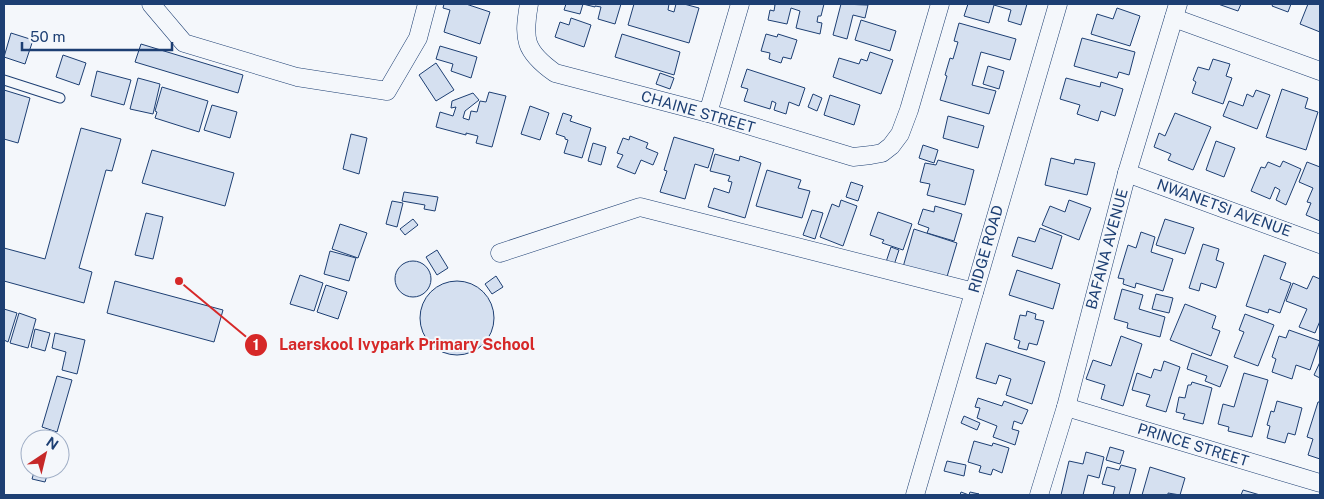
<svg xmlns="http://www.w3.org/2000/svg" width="1324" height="499" font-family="'Public Sans',sans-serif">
	<rect width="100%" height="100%" fill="#f4f7fb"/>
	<g fill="#d5e0f0" stroke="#1d3f73">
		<path d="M 444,4 L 466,4 L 490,12 L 480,44 L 444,32 L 450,10 L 443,8 Z"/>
		<path d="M 566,4 L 621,4 L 615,24 L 598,19 L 601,7 L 595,6 L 595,7 L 583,4 L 580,14 L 564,10 Z"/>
		<path d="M 634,4 L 669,4 L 668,10 L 674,12 L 676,4 L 684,4 L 699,8 L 689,43 L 628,25 Z"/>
		<path d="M 772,4 L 824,4 L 821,16 L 818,16 L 817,22 L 822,23 L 820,34 L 796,28 L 800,11 L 791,8 L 787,24 L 768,20 L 770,10 L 774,11 L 775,5 Z"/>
		<path d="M 841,4 L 868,5 L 865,18 L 853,15 L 847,39 L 833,35 Z"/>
		<path d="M 968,4 L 1027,4 L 1021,25 L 1008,21 L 1011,10 L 994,5 L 989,23 L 964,16 Z"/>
		<path d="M 1218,4 L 1241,4 L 1238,11 Z"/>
		<path d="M 1273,4 L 1291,4 L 1288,12 L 1272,6 Z"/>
		<path d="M 1308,4 L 1320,4 L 1320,32 L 1300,24 Z"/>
		<path d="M 1117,8 L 1140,16 L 1130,46 L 1091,34 L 1097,14 L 1113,19 Z"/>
		<path d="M 571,18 L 591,25 L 584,47 L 555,37 L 560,22 L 569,25 Z"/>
		<path d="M 861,20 L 896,31 L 890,51 L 855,40 Z"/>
		<path d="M 959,23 L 1016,39 L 1010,60 L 981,52 L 972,85 L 996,91 L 989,114 L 940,100 L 947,76 L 945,75 L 950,58 L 953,59 L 958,42 L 954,41 Z"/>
		<path d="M 11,33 L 33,40 L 25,64 L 4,57 Z"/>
		<path d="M 622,34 L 680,52 L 674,75 L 615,57 Z"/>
		<path d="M 766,34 L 777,37 L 778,34 L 797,40 L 791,59 L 783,57 L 781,63 L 769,59 L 770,53 L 761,51 Z"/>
		<path d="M 1082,38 L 1135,52 L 1129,75 L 1119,72 L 1117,78 L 1074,66 Z"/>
		<path d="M 141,44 L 243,75 L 238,93 L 135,62 Z"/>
		<path d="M 440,46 L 477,57 L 471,78 L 451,71 L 453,64 L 436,59 Z"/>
		<path d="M 870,52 L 893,60 L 881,94 L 833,77 L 839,58 L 859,64 L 861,59 L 867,61 Z"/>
		<path d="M 63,55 L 86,63 L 79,85 L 56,77 Z"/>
		<path d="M 1213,59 L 1230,64 L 1226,76 L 1232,78 L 1223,104 L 1192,93 L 1196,82 L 1193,80 L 1198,67 L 1209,70 Z"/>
		<path d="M 436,63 L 454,90 L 436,101 L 419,75 Z"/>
		<path d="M 988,66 L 1004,71 L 999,89 L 983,84 Z"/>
		<path d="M 747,69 L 805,88 L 799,106 L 789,102 L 786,114 L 774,110 L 776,103 L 772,101 L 770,109 L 744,101 L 748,89 L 741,87 Z"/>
		<path d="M 97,71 L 131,80 L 124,105 L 91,96 Z"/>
		<path d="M 660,73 L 674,78 L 670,89 L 656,84 Z"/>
		<path d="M 138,78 L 160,84 L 153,114 L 130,109 Z"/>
		<path d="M 1066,78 L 1100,87 L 1101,82 L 1123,89 L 1115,116 L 1101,111 L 1098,121 L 1077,114 L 1080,105 L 1060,99 Z"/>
		<path d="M 162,87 L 208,101 L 199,132 L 155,118 L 157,112 L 155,111 Z"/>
		<path d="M 1282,89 L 1308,98 L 1305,108 L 1318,112 L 1306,150 L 1266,137 Z"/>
		<path d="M 4,90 L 30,98 L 18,143 L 4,139 Z"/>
		<path d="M 1256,90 L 1270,95 L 1257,129 L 1223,116 L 1229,101 L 1243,106 L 1247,94 L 1253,97 Z"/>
		<path d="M 489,92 L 506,96 L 492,147 L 476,143 L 478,136 L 466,133 L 466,135 L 436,127 L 440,112 L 453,116 L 456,107 L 451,108 L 452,101 L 473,93 L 479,100 L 465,111 L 463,118 L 469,120 L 471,111 L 477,112 L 480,101 L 486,102 Z"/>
		<path d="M 813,94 L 822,98 L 817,111 L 808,107 Z"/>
		<path d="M 830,95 L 860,105 L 854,125 L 824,115 Z"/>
		<path d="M 212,105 L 237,112 L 230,138 L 204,130 Z"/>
		<path d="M 530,106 L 549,113 L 540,140 L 521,134 Z"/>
		<path d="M 563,113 L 572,116 L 570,121 L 591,128 L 582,158 L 564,153 L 568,140 L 565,139 L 565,137 L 556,134 Z"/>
		<path d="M 1175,113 L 1211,127 L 1193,170 L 1168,160 L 1171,154 L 1154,147 L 1159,133 L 1165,136 Z"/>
		<path d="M 948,116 L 984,126 L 978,148 L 943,138 Z"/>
		<path d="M 81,128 L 121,139 L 112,171 L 106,170 L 79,268 L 92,272 L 84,303 L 4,281 L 4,248 L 45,259 Z"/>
		<path d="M 351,134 L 367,138 L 359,174 L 343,169 Z"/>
		<path d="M 630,136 L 648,143 L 646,148 L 658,153 L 653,165 L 641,160 L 635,174 L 617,167 L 623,155 L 617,153 L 623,138 L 629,140 Z"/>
		<path d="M 674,137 L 714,149 L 708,168 L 695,164 L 685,199 L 660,192 L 667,171 L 664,170 Z"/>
		<path d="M 1216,141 L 1235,148 L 1224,177 L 1206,170 Z"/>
		<path d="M 593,143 L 606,147 L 601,165 L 588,161 Z"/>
		<path d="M 923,145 L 938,150 L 934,163 L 919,158 Z"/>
		<path d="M 152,150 L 234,173 L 225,206 L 142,183 Z"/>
		<path d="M 715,154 L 739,161 L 740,156 L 761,163 L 745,218 L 708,207 L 714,188 L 729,193 L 732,182 L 728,181 L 730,176 L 710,171 Z"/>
		<path d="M 1051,158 L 1074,164 L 1075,159 L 1095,163 L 1087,195 L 1045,185 Z"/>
		<path d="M 938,160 L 974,170 L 965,205 L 927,195 L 930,184 L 920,182 L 925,163 L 936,165 Z"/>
		<path d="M 1283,161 L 1301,169 L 1286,205 L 1276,200 L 1280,190 L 1275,187 L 1270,199 L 1251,191 L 1261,167 L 1265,168 L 1268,162 L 1280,167 Z"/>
		<path d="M 1307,162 L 1320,167 L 1320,221 L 1306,215 L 1311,203 L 1307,202 L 1313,188 L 1299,182 Z"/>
		<path d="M 767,170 L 801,180 L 798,188 L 810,191 L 802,218 L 756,206 Z"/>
		<path d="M 851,182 L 863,186 L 858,201 L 846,197 Z"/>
		<path d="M 404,192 L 438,197 L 435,211 L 424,209 L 425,205 L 402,201 Z"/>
		<path d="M 841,200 L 857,206 L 843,246 L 820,237 L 832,204 L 839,207 Z"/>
		<path d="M 1069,200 L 1091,208 L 1079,240 L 1042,225 L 1050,206 L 1065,212 Z"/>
		<path d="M 392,201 L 403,203 L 397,227 L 386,224 Z"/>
		<path d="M 935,206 L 962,214 L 954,241 L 927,233 L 929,228 L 918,224 L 923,209 L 934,212 Z"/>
		<path d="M 812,210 L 823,213 L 815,239 L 803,235 Z"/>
		<path d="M 878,212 L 912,224 L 903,250 L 882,243 L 884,240 L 870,235 Z"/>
		<path d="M 146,213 L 163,217 L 153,259 L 135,255 Z"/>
		<path d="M 413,219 L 418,225 L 405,235 L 400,229 Z"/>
		<path d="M 1165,219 L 1194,228 L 1185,254 L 1156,245 Z"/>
		<path d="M 340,224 L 367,233 L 358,258 L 332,249 Z"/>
		<path d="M 1040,228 L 1062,236 L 1052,269 L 1012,256 L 1018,237 L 1035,242 Z"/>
		<path d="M 914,229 L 957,243 L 946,280 L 903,267 Z"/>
		<path d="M 1141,232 L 1155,237 L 1151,252 L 1173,259 L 1163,291 L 1136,283 L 1135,288 L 1123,284 L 1124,279 L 1118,278 L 1128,245 L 1136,248 Z"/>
		<path d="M 1203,244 L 1219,249 L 1216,260 L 1224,263 L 1216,288 L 1201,283 L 1199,291 L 1189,288 Z"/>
		<path d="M 891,247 L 899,250 L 894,265 L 886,262 Z"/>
		<path d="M 437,250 L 448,268 L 437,275 L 426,257 Z"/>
		<path d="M 330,251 L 356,258 L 349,281 L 324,274 Z"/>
		<path d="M 1264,255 L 1286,263 L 1280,279 L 1291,283 L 1280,313 L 1269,309 L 1268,313 L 1246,306 Z"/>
		<circle cx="413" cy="279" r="18"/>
		<path d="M 1017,270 L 1060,284 L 1053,309 L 1009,295 Z"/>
		<path d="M 300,275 L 323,283 L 314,311 L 290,304 Z"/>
		<path d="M 496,276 L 503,287 L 492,294 L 485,284 Z"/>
		<path d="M 1313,276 L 1320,279 L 1320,321 L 1315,333 L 1299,327 L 1307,309 L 1286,301 L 1293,283 L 1307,289 Z"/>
		<circle cx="457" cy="318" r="37"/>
		<path d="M 115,281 L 223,310 L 214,342 L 107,313 Z"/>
		<path d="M 326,285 L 347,292 L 338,319 L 317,312 Z"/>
		<path d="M 1122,289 L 1143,295 L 1139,309 L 1165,317 L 1160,337 L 1127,328 L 1128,323 L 1114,319 Z"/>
		<path d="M 1156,294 L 1173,298 L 1169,313 L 1152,309 Z"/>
		<path d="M 1185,304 L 1216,316 L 1212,328 L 1220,331 L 1211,356 L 1170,340 Z"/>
		<path d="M 4,309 L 17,313 L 8,342 L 4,340 Z"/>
		<path d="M 1027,311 L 1036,314 L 1035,319 L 1044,321 L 1037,345 L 1029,343 L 1027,350 L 1018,348 L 1020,341 L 1014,339 L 1020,315 L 1026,316 Z"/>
		<path d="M 19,313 L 36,319 L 28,348 L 10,343 Z"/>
		<path d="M 1245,314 L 1274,325 L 1258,366 L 1234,357 L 1244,332 L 1239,330 Z"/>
		<path d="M 35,329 L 50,333 L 45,351 L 31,347 Z"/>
		<path d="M 1289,330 L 1320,341 L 1310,370 L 1296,365 L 1292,379 L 1272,372 L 1276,359 L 1272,357 L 1279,336 L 1286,338 Z"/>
		<path d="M 55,333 L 85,340 L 77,374 L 62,370 L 66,352 L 52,348 Z"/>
		<path d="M 1121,336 L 1142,344 L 1123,406 L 1101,399 L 1105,385 L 1086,379 L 1093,360 L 1111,366 Z"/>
		<path d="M 986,343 L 1045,362 L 1032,404 L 1006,395 L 1011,379 L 999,375 L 996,384 L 976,378 Z"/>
		<path d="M 1192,353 L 1228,366 L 1220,387 L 1205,381 L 1207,376 L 1187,369 Z"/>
		<path d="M 1164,361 L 1180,367 L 1166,412 L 1146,406 L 1150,395 L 1132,390 L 1137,373 L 1151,378 L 1154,369 L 1161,371 Z"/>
		<path d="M 1320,362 L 1320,378 L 1314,375 Z"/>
		<path d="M 1244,373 L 1268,380 L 1252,437 L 1228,431 L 1229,427 L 1218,424 L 1223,404 L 1234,407 Z"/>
		<path d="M 57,376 L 72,380 L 57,432 L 42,427 Z"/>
		<path d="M 1192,382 L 1212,388 L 1203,424 L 1183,419 L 1185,414 L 1176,412 L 1179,397 L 1185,398 L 1188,385 L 1191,385 Z"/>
		<path d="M 978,398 L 1002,406 L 1004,401 L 1028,410 L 1022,424 L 1014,421 L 1012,429 L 1019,431 L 1015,445 L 993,437 L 997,426 L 977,418 L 980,408 L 975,407 Z"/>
		<path d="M 1277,401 L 1302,408 L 1295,435 L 1288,433 L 1285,443 L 1267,438 L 1270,426 L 1267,425 L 1271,411 L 1274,412 Z"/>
		<path d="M 1318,402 L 1320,402 L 1320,459 L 1308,455 L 1313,439 L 1307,437 Z"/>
		<path d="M 964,416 L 980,423 L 977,430 L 961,423 Z"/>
		<path d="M 45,434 L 58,438 L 58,439 L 44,439 Z"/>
		<path d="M 974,441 L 992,446 L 993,443 L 1009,448 L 1002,473 L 993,469 L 991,475 L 979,472 L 981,466 L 968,462 Z"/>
		<path d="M 1110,447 L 1124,451 L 1120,464 L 1106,460 Z"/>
		<path d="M 1086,452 L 1104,457 L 1099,478 L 1088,475 L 1083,495 L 1061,495 L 1069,461 L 1083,464 Z"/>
		<path d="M 947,461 L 966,465 L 964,476 L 944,471 Z"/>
		<path d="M 1121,465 L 1136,469 L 1129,495 L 1113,495 L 1115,487 L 1102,484 L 1107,467 L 1119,470 Z"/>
		<path d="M 1150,467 L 1185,478 L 1180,495 L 1168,493 L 1168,495 L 1142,495 Z"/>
		<path d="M 35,469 L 49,469 L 45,482 L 32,479 Z"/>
		<path d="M 1243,490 L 1260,495 L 1241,495 Z"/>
		<path d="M 961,492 L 969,495 L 970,492 L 979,494 L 960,495 Z"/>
	</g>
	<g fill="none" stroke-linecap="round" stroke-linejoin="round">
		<defs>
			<path id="lane" d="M 4,80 L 60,98"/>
			<g id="street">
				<path d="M 151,4 L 184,43 L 297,77 L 387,91 L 418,38 L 427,4"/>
				<path d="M 529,4 C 523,39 524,51 555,73 L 708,113 L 853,157 L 871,155 L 882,153 L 891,146 L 900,134 L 909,110 L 940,4"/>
				<path d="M 1174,18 L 1320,71"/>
				<path d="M 708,113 L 740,4"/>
				<path d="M 1127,173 L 1320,244"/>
				<path d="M 500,253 L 640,207 L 974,292"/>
				<path d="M 1066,407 L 1320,483"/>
				<path d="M 915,495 L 1058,4"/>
				<path d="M 1039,495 L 1066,407 L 1127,173 L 1178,4"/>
			</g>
		</defs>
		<use href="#lane" stroke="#1d3f73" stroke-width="11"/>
		<use href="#street" stroke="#1d3f73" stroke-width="19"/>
		<use href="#lane" stroke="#f4f7fb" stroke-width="9"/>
		<use href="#street" stroke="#f4f7fb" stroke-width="18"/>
	</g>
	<g text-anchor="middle" stroke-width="4" stroke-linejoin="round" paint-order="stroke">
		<g font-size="15" fill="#1d3f73" stroke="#f4f7fb">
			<text transform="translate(698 112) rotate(16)" y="5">CHAINE STREET</text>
			<text transform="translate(1224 208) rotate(20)" y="5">NWANETSI AVENUE</text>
			<text transform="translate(986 249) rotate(-74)" y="5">RIDGE ROAD</text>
			<text transform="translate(1107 249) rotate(-75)" y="5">BAFANA AVENUE</text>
			<text transform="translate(1193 445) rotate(17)" y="5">PRINCE STREET</text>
		</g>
	</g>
	<path fill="none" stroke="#d62828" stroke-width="2" d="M179 281L256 345"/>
	<g fill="#d62828" stroke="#f4f7fb" stroke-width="2">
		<circle cx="179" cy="281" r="5"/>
		<circle cx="256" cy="345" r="12"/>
	</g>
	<g font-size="15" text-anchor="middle" font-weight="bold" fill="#fff">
		<text x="256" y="350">1</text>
	</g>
	<g font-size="16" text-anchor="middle" font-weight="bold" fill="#d62828" stroke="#f4f7fb" stroke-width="4" stroke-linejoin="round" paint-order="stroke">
		<text x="407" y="350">Laerskool Ivypark Primary School</text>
	</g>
	<rect width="1324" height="499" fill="none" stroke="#1d3f73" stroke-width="10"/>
	<g transform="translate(45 454) rotate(35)"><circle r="24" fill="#f4f7fb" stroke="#9eadc5"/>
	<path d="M0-4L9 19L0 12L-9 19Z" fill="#c62828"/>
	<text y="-8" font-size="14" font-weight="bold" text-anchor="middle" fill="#1d3f73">N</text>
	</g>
	<path d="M22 42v8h150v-8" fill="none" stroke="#1d3f73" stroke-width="2.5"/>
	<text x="30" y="42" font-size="15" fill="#1d3f73" stroke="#f4f7fb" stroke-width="4" paint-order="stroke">50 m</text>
</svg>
